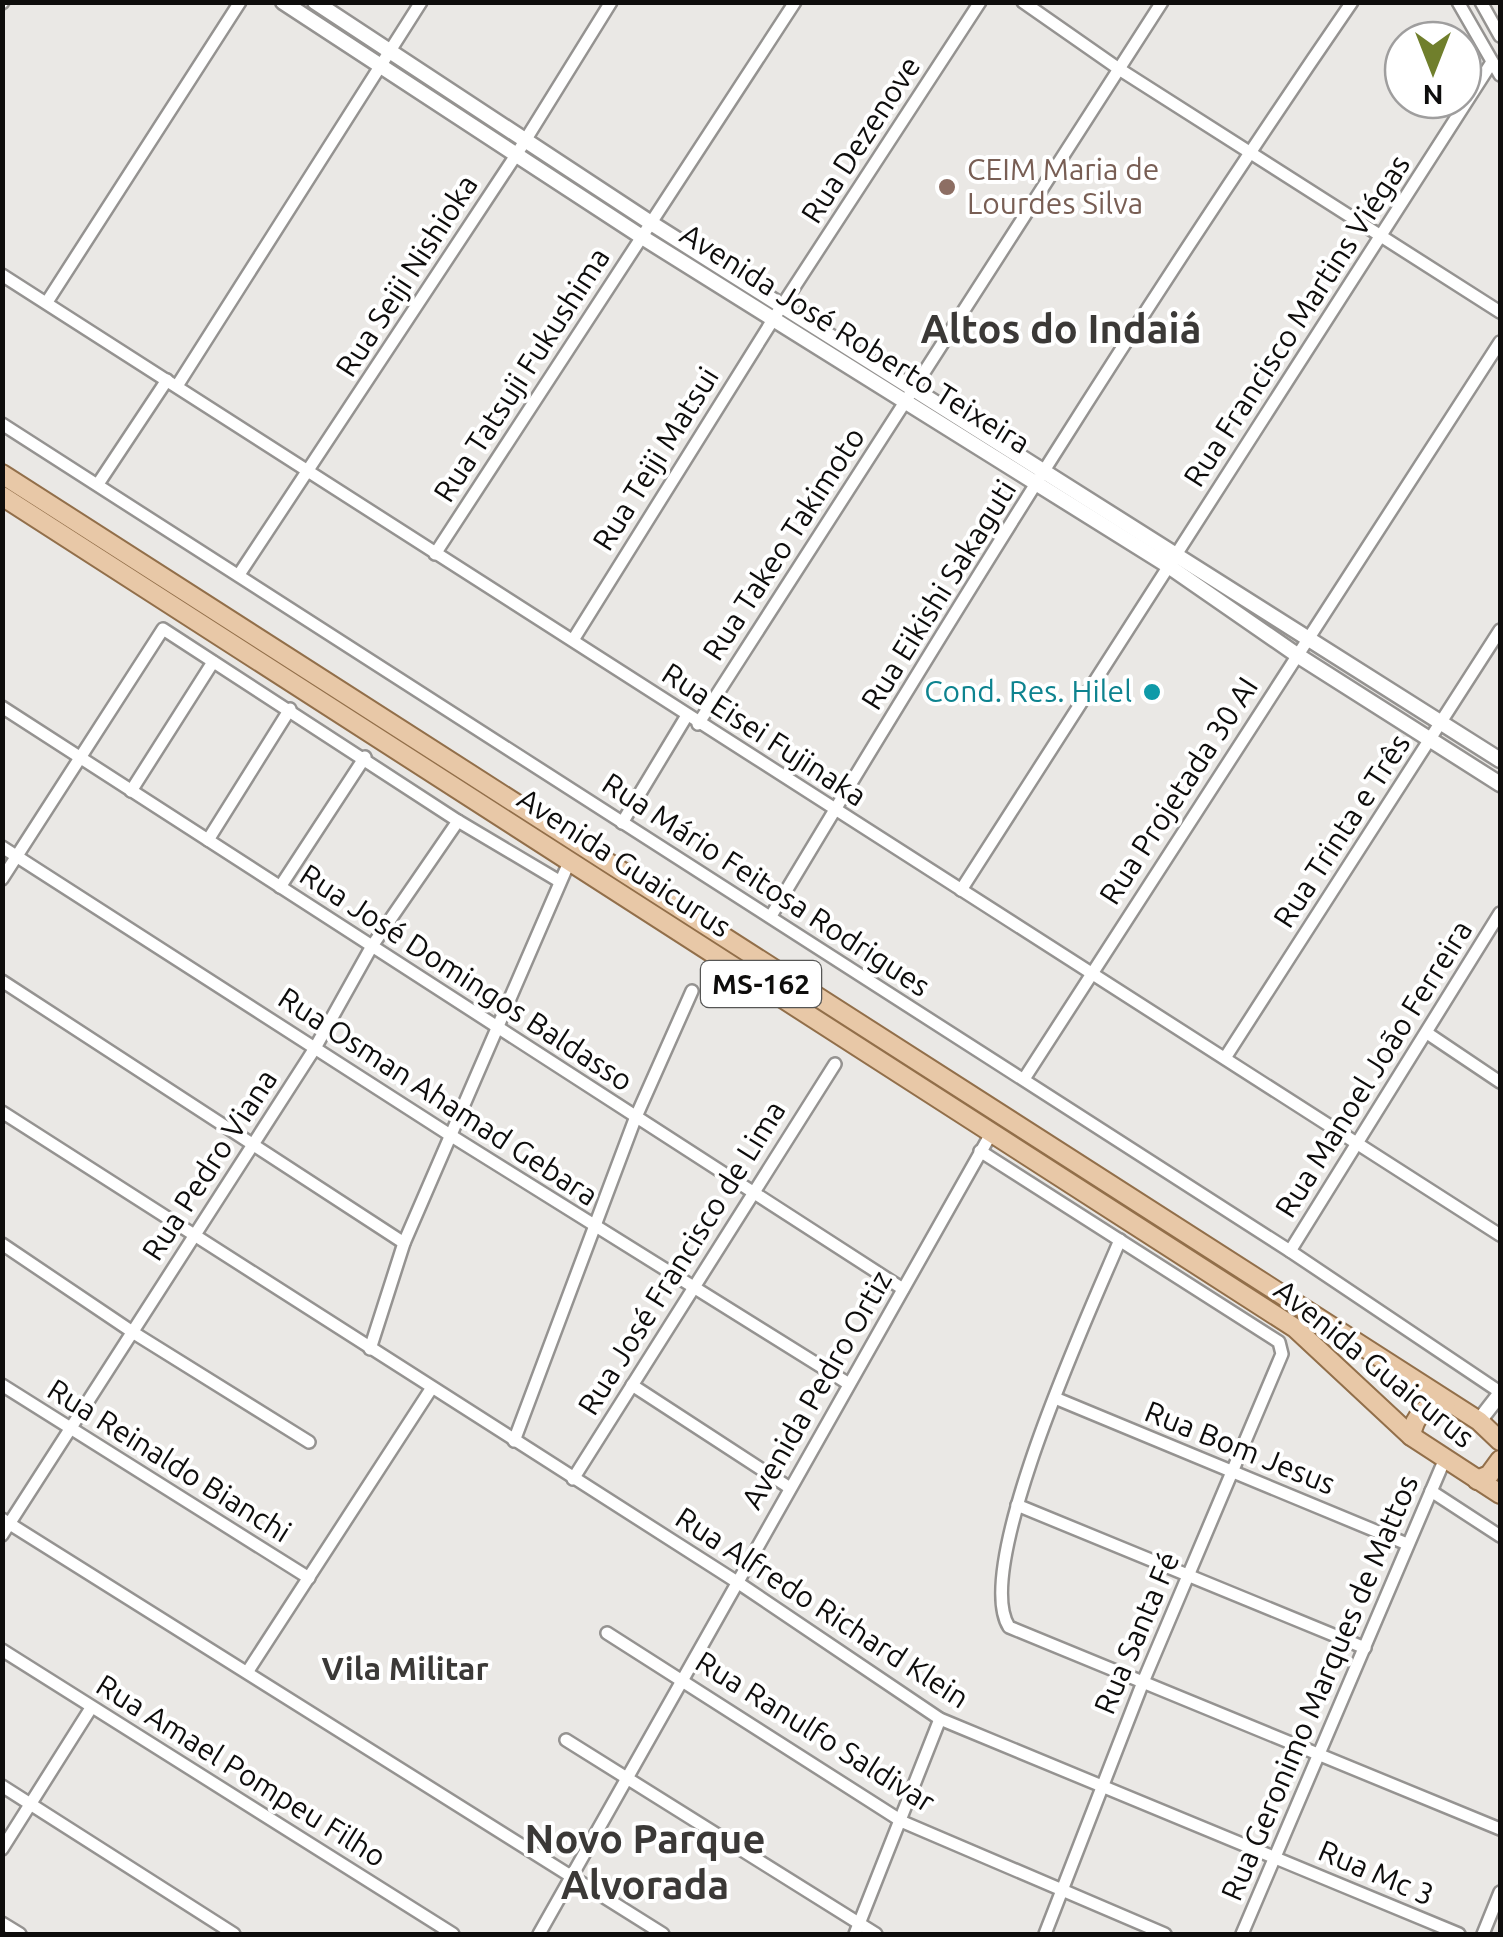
<svg xmlns="http://www.w3.org/2000/svg" width="1503" height="1937" font-family="Ubuntu,sans-serif">
	<rect width="100%" height="100%" fill="#eae8e5"/>
	<g fill="none" stroke-linecap="round" stroke-linejoin="round">
		<defs>
			<g id="minor">
				<path d="M 1023,2 L 1119,69 L 1500,312"/>
				<path d="M 1458,2 L 1500,75"/>
				<path d="M 1481,2 L 1500,36"/>
				<path d="M 2,3 L 3,2"/>
				<path d="M 2,275 L 1500,1235"/>
				<path d="M 47,302 L 240,2"/>
				<path d="M 177,386 L 421,2"/>
				<path d="M 2,424 L 1290,1251 L 1500,1392"/>
				<path d="M 98,484 L 167,380"/>
				<path d="M 435,554 L 795,2"/>
				<path d="M 240,573 L 518,152 L 611,2"/>
				<path d="M 573,640 L 774,318 L 980,2"/>
				<path d="M 2,707 L 903,1289"/>
				<path d="M 698,724 L 1162,2"/>
				<path d="M 131,791 L 213,662"/>
				<path d="M 622,823 L 686,717"/>
				<path d="M 208,840 L 290,709"/>
				<path d="M 2,847 L 450,1135 L 849,1384"/>
				<path d="M 2,879 L 163,629 L 458,821 L 559,881"/>
				<path d="M 280,887 L 365,757"/>
				<path d="M 961,890 L 1492,62"/>
				<path d="M 771,916 C 956,607 1147,300 1352,2"/>
				<path d="M 2,981 L 404,1243"/>
				<path d="M 1427,1033 L 1500,1082"/>
				<path d="M 1225,1058 L 1500,630"/>
				<path d="M 1024,1079 L 1500,342"/>
				<path d="M 2,1112 L 737,1582 L 940,1719 L 1459,1934"/>
				<path d="M 980,1151 L 1279,1342 L 1282,1354 L 1143,1682 L 1045,1934"/>
				<path d="M 1120,1240 C 1091,1309 971,1568 1009,1627 L 1500,1829"/>
				<path d="M 2,1244 L 134,1333 L 309,1442"/>
				<path d="M 1290,1251 L 1500,913"/>
				<path d="M 370,1349 L 404,1243 L 570,860"/>
				<path d="M 2,1385 L 309,1578"/>
				<path d="M 632,1385 L 790,1488"/>
				<path d="M 1055,1398 L 1407,1544"/>
				<path d="M 514,1441 L 635,1119 L 692,991"/>
				<path d="M 573,1479 L 835,1064"/>
				<path d="M 1431,1491 L 1500,1536"/>
				<path d="M 1017,1505 L 1365,1648"/>
				<path d="M 2,1519 L 663,1934"/>
				<path d="M 2,1535 L 315,1048 L 372,946 L 458,821"/>
				<path d="M 607,1633 L 903,1822 L 1165,1934"/>
				<path d="M 2,1650 L 453,1934"/>
				<path d="M 248,1671 L 431,1389"/>
				<path d="M 566,1740 L 876,1934"/>
				<path d="M 2,1786 L 234,1934"/>
				<path d="M 2,1849 L 91,1708"/>
				<path d="M 2,1923 L 20,1934"/>
				<path d="M 539,1934 L 992,1132"/>
				<path d="M 855,1934 L 940,1719"/>
				<path d="M 1242,1934 L 1444,1461"/>
				<path d="M 1483,1934 L 1500,1892"/>
			</g>
			<g id="tertiary">
				<path d="M 283,2 L 642,237 L 1167,565 L 1297,655 L 1500,784"/>
				<path d="M 315,2 L 651,223 L 1500,760"/>
				<path d="M 1479,1421 L 1500,1394"/>
			</g>
			<g id="primary">
				<path d="M 2,474 L 1479,1421 L 1500,1441"/>
				<path d="M 2,496 L 1295,1328 L 1411,1436 L 1500,1494"/>
				<path d="M 1411,1436 C 1415,1414 1425,1406 1446,1403"/>
				<path d="M 1477,1480 L 1489,1475 L 1500,1460"/>
			</g>
		</defs>
		<use href="#minor" stroke="#959391" stroke-width="16"/>
		<use href="#tertiary" stroke="#959391" stroke-width="19"/>
		<use href="#primary" stroke="#926f4a" stroke-width="22"/>
		<use href="#minor" stroke="#fff" stroke-width="11"/>
		<use href="#tertiary" stroke="#fff" stroke-width="14"/>
		<use href="#primary" stroke="#e8c8a7" stroke-width="18"/>
	</g>
	<circle fill="#8d6e63" stroke="#fff" stroke-width="4" cx="947" cy="187" r="10"/>
	<circle fill="#0f9aa8" stroke="#fff" stroke-width="4" cx="1152" cy="692" r="10"/>
	<g text-anchor="middle" stroke-width="8" stroke-linejoin="round" paint-order="stroke">
		<rect fill="#fff" stroke="#565655" stroke-width="2.5" x="701" y="961" width="120" height="46" rx="8"/>
		<g font-size="28" font-weight="bold" fill="#0e0d0c">
			<text x="761" y="994">MS-162</text>
		</g>
		<g font-size="30" fill="#0e0d0c" stroke="#fff">
			<text transform="translate(861 140) rotate(-57)" y="10">Rua Dezenove</text>
			<text transform="translate(407 276) rotate(-57)" y="10">Rua Seiji Nishioka</text>
			<text transform="translate(1297 321) rotate(-57)" y="10">Rua Francisco Martins Viégas</text>
			<text transform="translate(855 339) rotate(32)" y="10">Avenida José Roberto Teixeira</text>
			<text transform="translate(522 375) rotate(-57)" y="10">Rua Tatsuji Fukushima</text>
			<text transform="translate(656 459) rotate(-58)" y="10">Rua Teiji Matsui</text>
			<text transform="translate(784 544) rotate(-57)" y="10">Rua Takeo Takimoto</text>
			<text transform="translate(939 595) rotate(-58)" y="10">Rua Eikishi Sakaguti</text>
			<text transform="translate(764 735) rotate(33)" y="10">Rua Eisei Fujinaka</text>
			<text transform="translate(1179 791) rotate(-57)" y="10">Rua Projetada 30 AI</text>
			<text transform="translate(1342 831) rotate(-57)" y="10">Rua Trinta e Três</text>
			<text transform="translate(624 863) rotate(33)" y="10">Avenida Guaicurus</text>
			<text transform="translate(766 885) rotate(33)" y="10">Rua Mário Feitosa Rodrigues</text>
			<text transform="translate(466 978) rotate(33)" y="10">Rua José Domingos Baldasso</text>
			<text transform="translate(1374 1069) rotate(-58)" y="10">Rua Manoel João Ferreira</text>
			<text transform="translate(438 1097) rotate(33)" y="10">Rua Osman Ahamad Gebara</text>
			<text transform="translate(210 1165) rotate(-57)" y="10">Rua Pedro Viana</text>
			<text transform="translate(682 1258) rotate(-58)" y="10">Rua José Francisco de Lima</text>
			<text transform="translate(1374 1364) rotate(39)" y="10">Avenida Guaicurus</text>
			<text transform="translate(817 1390) rotate(-60)" y="10">Avenida Pedro Ortiz</text>
			<text transform="translate(1240 1448) rotate(22)" y="10">Rua Bom Jesus</text>
			<text transform="translate(169 1461) rotate(32)" y="10">Rua Reinaldo Bianchi</text>
			<text transform="translate(822 1608) rotate(33)" y="10">Rua Alfredo Richard Klein</text>
			<text transform="translate(1137 1633) rotate(-67)" y="10">Rua Santa Fé</text>
			<text transform="translate(1320 1688) rotate(-67)" y="10">Rua Geronimo Marques de Mattos</text>
			<text transform="translate(815 1732) rotate(32)" y="10">Rua Ranulfo Saldivar</text>
			<text transform="translate(241 1771) rotate(32)" y="10">Rua Amael Pompeu Filho</text>
			<text transform="translate(1376 1873) rotate(23)" y="10">Rua Mc 3</text>
		</g>
		<g font-size="30" fill="#785e54" stroke="#fff" text-anchor="start">
			<text x="967" y="180">CEIM Maria de<tspan x="967" dy="34">Lourdes Silva</tspan></text>
		</g>
		<g font-size="30" fill="#0d838f" stroke="#fff" text-anchor="end">
			<text x="1132" y="702">Cond. Res. Hilel</text>
		</g>
		<g font-size="32" font-weight="bold" fill="#3b3937" stroke="#fff">
			<text x="405" y="1680">Vila Militar</text>
		</g>
		<g font-size="40" font-weight="bold" fill="#3b3937" stroke="#fff">
			<text x="1061" y="343">Altos do Indaiá</text>
			<text x="645" y="1853">Novo Parque<tspan x="645" dy="46">Alvorada</tspan></text>
		</g>
	</g>
	<rect width="1503" height="1937" fill="none" stroke="#0e0d0c" stroke-width="10"/>
	<g transform="translate(1433 70) rotate(180)"><circle r="48" fill="#ffffff" stroke="#9f9e9e" stroke-width="2.5"/>
	<path d="M0-8L18 38L0 25L-18 38Z" fill="#707f2c"/>
	<text y="-15" font-size="28" font-weight="bold" text-anchor="middle" fill="#0e0d0c">N</text>
	</g>
</svg>
